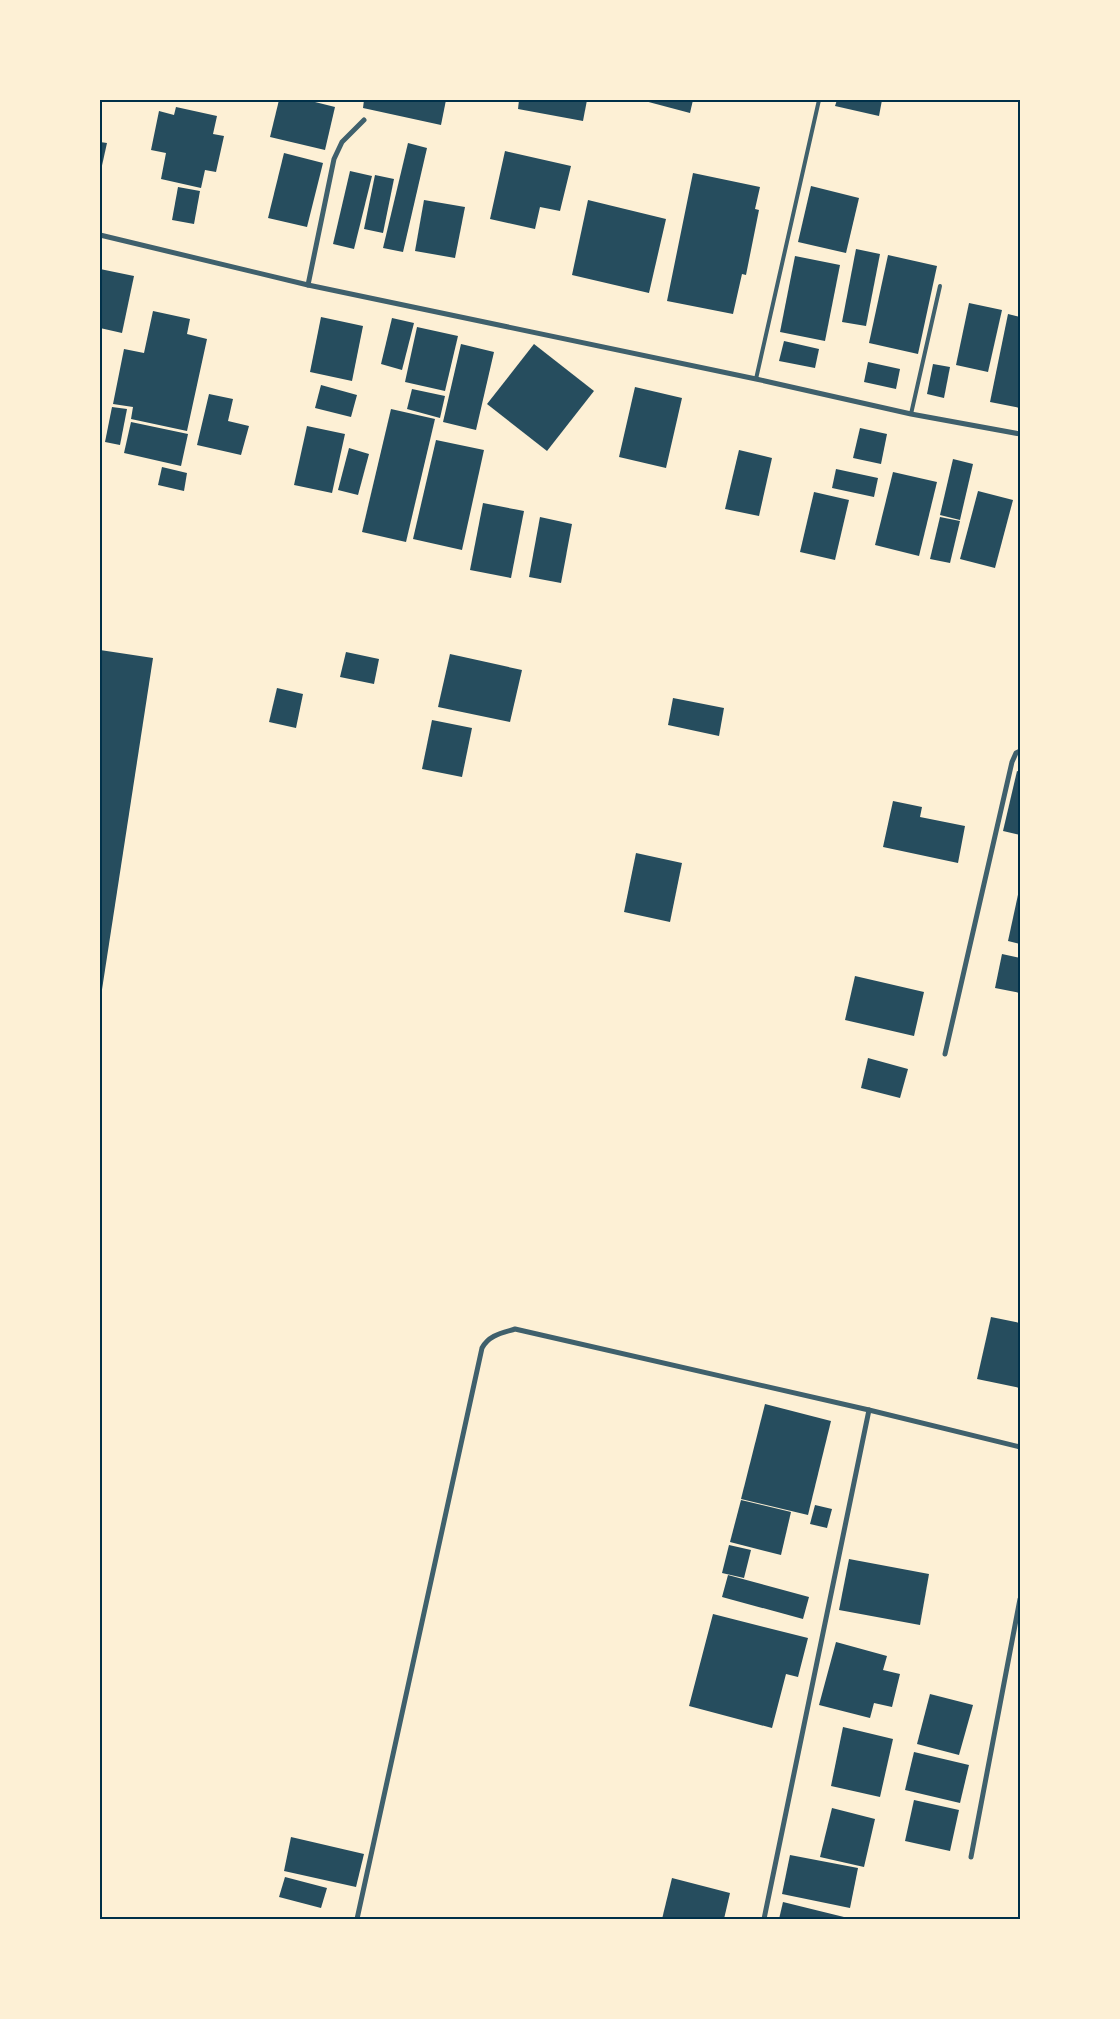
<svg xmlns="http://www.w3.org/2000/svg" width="1120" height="2019" font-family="Inter,sans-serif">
	<rect width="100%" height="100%" fill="#fdf0d5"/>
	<g fill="#264d5e">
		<path d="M 279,100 L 307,100 L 335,107 L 325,150 L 270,137 Z"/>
		<path d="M 364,100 L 446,100 L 441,125 L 363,108 Z"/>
		<path d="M 519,100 L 587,100 L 583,121 L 518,109 Z"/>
		<path d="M 641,100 L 693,100 L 690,113 Z"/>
		<path d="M 837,100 L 882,100 L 879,116 L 835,106 Z"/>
		<path d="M 176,107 L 217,116 L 213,134 L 224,136 L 216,172 L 205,170 L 201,188 L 161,179 L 166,153 L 151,150 L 159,111 L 174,115 Z"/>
		<path d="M 100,142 L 107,143 L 101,170 L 100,170 Z"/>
		<path d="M 408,143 L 427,148 L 403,252 L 383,248 Z"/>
		<path d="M 505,151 L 571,166 L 560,211 L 540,207 L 535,229 L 490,219 Z"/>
		<path d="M 284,153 L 323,163 L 307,227 L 268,218 Z"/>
		<path d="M 350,171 L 372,176 L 354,249 L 333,244 Z"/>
		<path d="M 693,173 L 760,187 L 755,209 L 759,210 L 746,275 L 742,274 L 733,314 L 667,301 Z"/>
		<path d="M 375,175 L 394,179 L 383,233 L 364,229 Z"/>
		<path d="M 811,186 L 859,198 L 846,253 L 798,242 Z"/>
		<path d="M 178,187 L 200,191 L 194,224 L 172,220 Z"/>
		<path d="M 424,200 L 465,207 L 455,258 L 415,251 Z"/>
		<path d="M 588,200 L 666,219 L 649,293 L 572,275 Z"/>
		<path d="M 856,249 L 880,254 L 866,326 L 842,322 Z"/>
		<path d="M 888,255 L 937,266 L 918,354 L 869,343 Z"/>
		<path d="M 795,256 L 840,265 L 825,341 L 780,332 Z"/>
		<path d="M 100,269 L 134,276 L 122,333 L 100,328 Z"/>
		<path d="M 969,303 L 1002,310 L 988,372 L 956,365 Z"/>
		<path d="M 153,311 L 190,319 L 187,334 L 207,339 L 187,431 L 131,419 L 133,407 L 113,404 L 124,349 L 144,353 Z"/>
		<path d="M 1008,314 L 1020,317 L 1020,408 L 990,402 Z"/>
		<path d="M 321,317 L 363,326 L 352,381 L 310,372 Z"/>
		<path d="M 392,318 L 414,323 L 402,370 L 381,364 Z"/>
		<path d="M 417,327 L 458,336 L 445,391 L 405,382 Z"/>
		<path d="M 784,341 L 819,349 L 815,368 L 779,361 Z"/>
		<path d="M 461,344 L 494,352 L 476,430 L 443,422 Z"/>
		<path d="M 534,344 L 594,391 L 547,451 L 487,404 Z"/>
		<path d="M 868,362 L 900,369 L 896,389 L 864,382 Z"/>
		<path d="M 933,364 L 950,367 L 944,398 L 927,394 Z"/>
		<path d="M 321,385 L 357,395 L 351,417 L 315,408 Z"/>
		<path d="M 635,387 L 682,398 L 666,468 L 619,457 Z"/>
		<path d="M 412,389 L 445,396 L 440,418 L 407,409 Z"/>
		<path d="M 209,394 L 233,399 L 228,421 L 249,426 L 241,455 L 197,445 Z"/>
		<path d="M 112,407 L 127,409 L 120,445 L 105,442 Z"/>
		<path d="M 391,409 L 435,419 L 406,542 L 362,532 Z"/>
		<path d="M 131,422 L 188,434 L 181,466 L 124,453 Z"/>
		<path d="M 307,426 L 345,434 L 332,493 L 294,485 Z"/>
		<path d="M 860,428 L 887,434 L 881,464 L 853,458 Z"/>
		<path d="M 436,440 L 484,450 L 462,550 L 413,539 Z"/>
		<path d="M 349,448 L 369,454 L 358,495 L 338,490 Z"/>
		<path d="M 739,450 L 772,458 L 759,516 L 725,509 Z"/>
		<path d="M 953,459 L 973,464 L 960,520 L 940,515 Z"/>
		<path d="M 162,467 L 187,473 L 184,491 L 158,485 Z"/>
		<path d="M 836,469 L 878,478 L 874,497 L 832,488 Z"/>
		<path d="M 893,472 L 937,482 L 919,556 L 875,545 Z"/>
		<path d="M 978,491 L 1013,500 L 995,568 L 960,559 Z"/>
		<path d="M 814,492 L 849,500 L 835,560 L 800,552 Z"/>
		<path d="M 483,503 L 524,511 L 511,578 L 470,570 Z"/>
		<path d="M 540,517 L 572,524 L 561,583 L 529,577 Z"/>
		<path d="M 940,517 L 960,521 L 950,563 L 930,559 Z"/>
		<path d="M 100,650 L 153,658 L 101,996 L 100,996 Z"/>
		<path d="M 346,652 L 379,659 L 374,684 L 340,677 Z"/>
		<path d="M 450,654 L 522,670 L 510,722 L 438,707 Z"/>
		<path d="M 277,688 L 303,694 L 296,728 L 269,722 Z"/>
		<path d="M 673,698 L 724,708 L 719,736 L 668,725 Z"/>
		<path d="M 432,720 L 472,728 L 462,777 L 422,769 Z"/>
		<path d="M 1017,771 L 1020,772 L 1020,835 L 1003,831 Z"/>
		<path d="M 893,801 L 922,807 L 920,817 L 965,826 L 958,863 L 883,847 Z"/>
		<path d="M 636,853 L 682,863 L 670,922 L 624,912 Z"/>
		<path d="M 1019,890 L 1020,891 L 1020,944 L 1008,941 Z"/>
		<path d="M 1002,954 L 1020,958 L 1020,993 L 995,988 Z"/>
		<path d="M 855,976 L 924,992 L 914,1036 L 845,1020 Z"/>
		<path d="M 868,1058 L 908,1069 L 900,1098 L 861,1088 Z"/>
		<path d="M 991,1317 L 1020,1323 L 1020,1388 L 977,1379 Z"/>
		<path d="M 765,1404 L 831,1421 L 808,1515 L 741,1499 Z"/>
		<path d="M 741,1500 L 791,1512 L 781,1555 L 730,1542 Z"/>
		<path d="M 815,1505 L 832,1509 L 827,1528 L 810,1524 Z"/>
		<path d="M 729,1545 L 751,1550 L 744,1578 L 722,1573 Z"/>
		<path d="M 849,1559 L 929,1574 L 920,1625 L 839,1610 Z"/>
		<path d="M 728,1575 L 809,1597 L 803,1619 L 722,1597 Z"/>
		<path d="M 713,1614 L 808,1638 L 798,1677 L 786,1674 L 772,1728 L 689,1706 Z"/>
		<path d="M 836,1642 L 887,1656 L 883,1670 L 900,1674 L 892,1707 L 874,1703 L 870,1718 L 819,1705 Z"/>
		<path d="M 930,1694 L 973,1705 L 959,1755 L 917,1744 Z"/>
		<path d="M 843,1727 L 893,1739 L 880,1797 L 831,1786 Z"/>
		<path d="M 914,1752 L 969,1765 L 960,1803 L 905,1790 Z"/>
		<path d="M 914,1800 L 959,1810 L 950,1851 L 905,1841 Z"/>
		<path d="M 832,1808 L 875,1819 L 864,1867 L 820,1857 Z"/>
		<path d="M 291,1837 L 364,1854 L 356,1887 L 284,1871 Z"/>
		<path d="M 790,1855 L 858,1868 L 850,1908 L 782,1894 Z"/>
		<path d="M 285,1877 L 327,1888 L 321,1908 L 279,1897 Z"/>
		<path d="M 672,1878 L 730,1893 L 724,1919 L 662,1919 Z"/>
		<path d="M 783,1902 L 848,1918 L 848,1919 L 779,1919 Z"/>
	</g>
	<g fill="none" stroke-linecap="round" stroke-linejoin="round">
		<g stroke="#3f606c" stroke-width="4">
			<path d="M 756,379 L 819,100"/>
			<path d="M 911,414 L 940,286"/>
		</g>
		<g stroke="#3f606c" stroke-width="5">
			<path d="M 100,235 L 308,285 L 756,379 L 911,414 L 1020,434"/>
			<path d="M 308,285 L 334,159 L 342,142 L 364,120"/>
			<path d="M 945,1054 L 1012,762 L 1016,753 L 1020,751"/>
			<path d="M 971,1857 L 1020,1599"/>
			<path d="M 357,1919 L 482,1348 C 489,1335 502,1333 515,1329 L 869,1410 L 1020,1447"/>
			<path d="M 764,1919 L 869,1410"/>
		</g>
	</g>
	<rect width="1120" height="2019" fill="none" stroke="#fdf0d5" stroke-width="202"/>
	<rect x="101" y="101" width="918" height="1817" fill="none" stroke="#003049" stroke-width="2"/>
</svg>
